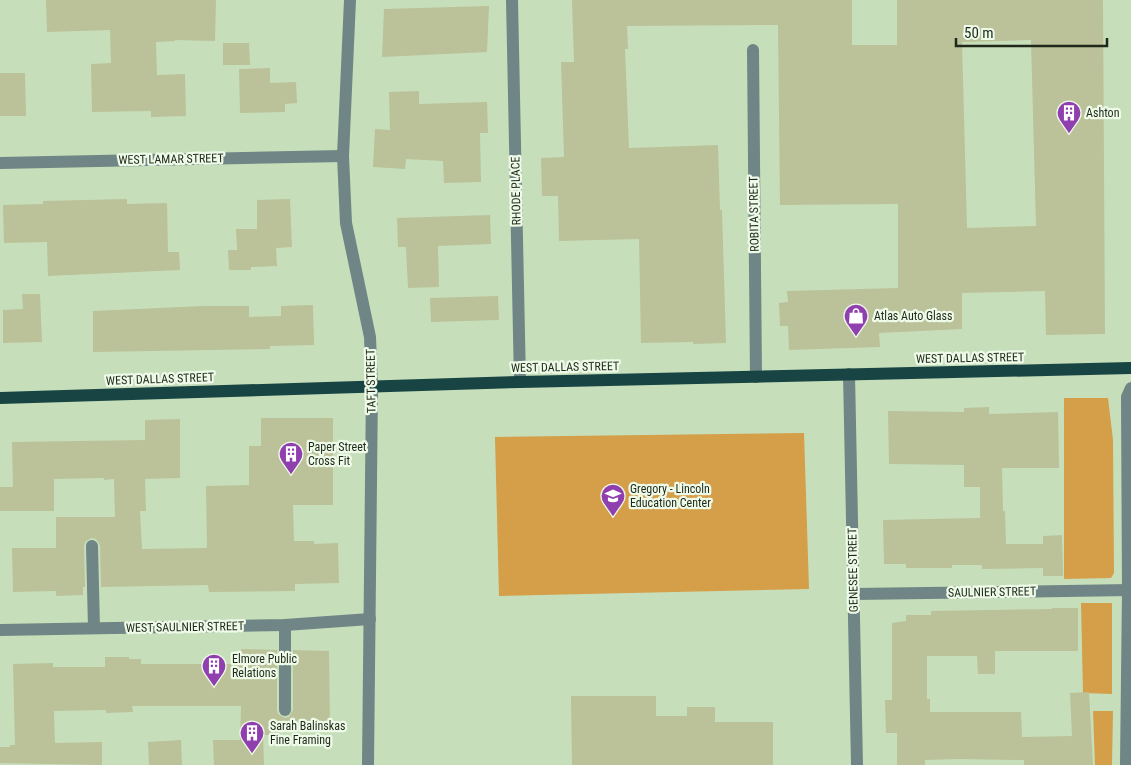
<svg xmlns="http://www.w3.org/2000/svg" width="1131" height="765" font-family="'Roboto Condensed',sans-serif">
	<rect width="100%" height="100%" fill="#c6dfba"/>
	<g fill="#d59e49">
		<path d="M 1064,398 L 1108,398 L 1113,440 L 1114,573 L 1111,578 L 1064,579 Z"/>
		<path d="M 804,433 L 809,589 L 499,596 L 495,437 Z"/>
		<path d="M 1081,603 L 1112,603 L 1112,694 L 1083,693 Z"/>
		<path d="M 1093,711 L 1113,711 L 1112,765 L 1095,765 Z"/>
	</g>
	<g fill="#bbc199" fill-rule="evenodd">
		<path d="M 46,0 L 216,0 L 215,41 L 175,40 L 175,41 L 156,42 L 157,75 L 185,74 L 186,116 L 151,117 L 151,111 L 92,112 L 91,64 L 111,63 L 110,30 L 47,32 Z"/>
		<path d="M 572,0 L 852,0 L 852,45 L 897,45 L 897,0 L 1103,0 L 1105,334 L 1046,335 L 1045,291 L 962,293 L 962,329 L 879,333 L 880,347 L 789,350 L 788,326 L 780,326 L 779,303 L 788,302 L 787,291 L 898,288 L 898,204 L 780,205 L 778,25 L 627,26 L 628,49 L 625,49 L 629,148 L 718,145 L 720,210 L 722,210 L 726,343 L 693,344 L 693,342 L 641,343 L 639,239 L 559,241 L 558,196 L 542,196 L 541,158 L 564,157 L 561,62 L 574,62 ZM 1031,40 L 1036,226 L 967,228 L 962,42 Z"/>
		<path d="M 489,6 L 487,52 L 382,57 L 384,9 Z"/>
		<path d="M 223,43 L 249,43 L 250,65 L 223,65 Z"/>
		<path d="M 270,68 L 270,83 L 296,82 L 297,103 L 285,104 L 285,112 L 240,113 L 239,69 Z"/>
		<path d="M 0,73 L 25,73 L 26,116 L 0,116 Z"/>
		<path d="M 419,91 L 419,104 L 487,102 L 488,133 L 480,133 L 481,182 L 444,183 L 443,161 L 406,159 L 405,169 L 373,167 L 375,129 L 390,130 L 389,92 Z"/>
		<path d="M 127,199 L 127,204 L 167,203 L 168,252 L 179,252 L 180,270 L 48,276 L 47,242 L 4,243 L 3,205 L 43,204 L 43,201 Z"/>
		<path d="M 290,199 L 292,247 L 276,248 L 277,266 L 251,267 L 251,270 L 229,270 L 228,250 L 237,250 L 236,229 L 257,229 L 257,200 Z"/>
		<path d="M 490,215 L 491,244 L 438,246 L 439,287 L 408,288 L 406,247 L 398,247 L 397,218 Z"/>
		<path d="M 22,294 L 40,294 L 42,342 L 3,343 L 3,310 L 23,309 Z"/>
		<path d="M 498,296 L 499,320 L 431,322 L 430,298 Z"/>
		<path d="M 313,305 L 314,345 L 270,346 L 270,349 L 93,352 L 93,311 L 204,306 L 249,306 L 249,317 L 281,316 L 281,306 Z"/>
		<path d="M 989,407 L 989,414 L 1058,412 L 1059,468 L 1002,468 L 1003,511 L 1005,511 L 1006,544 L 1043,544 L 1043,536 L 1062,535 L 1063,576 L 1043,576 L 1043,568 L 982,569 L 982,565 L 952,565 L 952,568 L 906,568 L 906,564 L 884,564 L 883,520 L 980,518 L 980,487 L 964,487 L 964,465 L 889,464 L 888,411 L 964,412 L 964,408 Z"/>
		<path d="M 261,418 L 333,418 L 333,505 L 293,505 L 294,541 L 314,541 L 314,544 L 338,543 L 339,583 L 295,584 L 295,591 L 209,592 L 208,585 L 101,587 L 100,545 L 96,539 L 91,538 L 85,542 L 84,546 L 85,587 L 83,587 L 83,595 L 56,596 L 56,591 L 13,592 L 12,548 L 56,548 L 56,517 L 115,517 L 114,479 L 104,480 L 104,478 L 54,479 L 54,511 L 0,511 L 0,487 L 13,487 L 12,442 L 145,440 L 145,420 L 180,419 L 180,478 L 145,479 L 146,511 L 140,511 L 142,549 L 207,548 L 206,486 L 249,485 L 249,446 L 261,446 Z"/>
		<path d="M 1052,608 L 1078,608 L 1078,651 L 995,651 L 995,674 L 978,674 L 977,656 L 927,656 L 927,699 L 930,699 L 930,712 L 1021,712 L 1022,737 L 1072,736 L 1070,693 L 1089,692 L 1093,765 L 1024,765 L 1024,760 L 956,759 L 925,760 L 925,765 L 897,765 L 897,733 L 886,733 L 885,700 L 892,700 L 892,623 L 906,621 L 906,615 L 931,615 L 931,611 L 1052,609 Z"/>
		<path d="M 241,649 L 277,650 L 277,710 L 278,714 L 285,718 L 289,717 L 293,710 L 293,650 L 329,651 L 330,730 L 276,731 L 276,735 L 263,735 L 264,765 L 214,765 L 213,740 L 240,740 L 241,706 L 132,706 L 133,712 L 106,713 L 106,710 L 54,711 L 55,743 L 102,742 L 102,765 L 0,763 L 0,747 L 10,747 L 10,745 L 15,745 L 13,664 L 53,663 L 53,667 L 105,667 L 105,657 L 129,657 L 129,659 L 141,659 L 141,664 L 241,664 Z"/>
		<path d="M 571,696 L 656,696 L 656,716 L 687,716 L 687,707 L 715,707 L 715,722 L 773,722 L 773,765 L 572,765 Z"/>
		<path d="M 181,740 L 182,765 L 149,765 L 148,742 Z"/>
	</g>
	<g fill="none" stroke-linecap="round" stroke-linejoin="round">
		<g stroke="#708585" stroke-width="12">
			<path d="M 350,0 L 343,156 L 346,223 L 370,337 L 372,387 L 368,765"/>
			<path d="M 512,0 L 520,382"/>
			<path d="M 753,50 L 756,377"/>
			<path d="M 0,163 L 343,156"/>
			<path d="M 849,374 L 857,765"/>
			<path d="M 92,546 L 94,628"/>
			<path d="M 854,594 L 1131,590"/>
			<path d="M 285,625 L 285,710"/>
			<path d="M 0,630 L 285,625 L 370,619"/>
			<path d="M 1126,765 L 1128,590 L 1127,397 L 1131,388"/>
		</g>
		<path stroke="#194444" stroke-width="12" d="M 0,398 L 520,382 L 1131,368"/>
	</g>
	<defs>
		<symbol id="building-pin" viewBox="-11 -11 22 30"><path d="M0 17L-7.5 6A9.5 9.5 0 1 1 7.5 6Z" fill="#903faf" stroke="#effbe9"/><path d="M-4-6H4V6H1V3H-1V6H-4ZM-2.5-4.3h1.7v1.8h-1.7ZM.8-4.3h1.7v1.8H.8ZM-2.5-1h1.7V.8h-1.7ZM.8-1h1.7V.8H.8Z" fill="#fff"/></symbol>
		<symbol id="shop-pin" viewBox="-11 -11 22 30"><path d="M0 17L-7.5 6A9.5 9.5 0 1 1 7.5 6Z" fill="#903faf" stroke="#effbe9"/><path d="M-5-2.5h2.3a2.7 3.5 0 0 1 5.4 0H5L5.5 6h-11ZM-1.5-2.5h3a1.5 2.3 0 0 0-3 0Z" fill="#fff"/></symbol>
		<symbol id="school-pin" viewBox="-11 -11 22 30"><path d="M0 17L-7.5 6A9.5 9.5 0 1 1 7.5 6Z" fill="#903faf" stroke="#effbe9"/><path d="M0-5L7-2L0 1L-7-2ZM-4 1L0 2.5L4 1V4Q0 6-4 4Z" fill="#fff"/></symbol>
	</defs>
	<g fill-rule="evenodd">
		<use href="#building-pin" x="1055" y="99" width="28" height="38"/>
		<use href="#shop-pin" x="842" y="302" width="28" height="38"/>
		<use href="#building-pin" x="277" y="440" width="28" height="38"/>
		<use href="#school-pin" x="599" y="482" width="28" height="38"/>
		<use href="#building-pin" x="200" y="652" width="28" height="38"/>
		<use href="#building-pin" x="238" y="719" width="28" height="38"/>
	</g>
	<g text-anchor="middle" stroke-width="4.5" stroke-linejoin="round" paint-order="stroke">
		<g font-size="12" fill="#1f281a" stroke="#effbe9" text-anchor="start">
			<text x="1086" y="117">Ashton</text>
			<text x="874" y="320">Atlas Auto Glass</text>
			<text x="308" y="451">Paper Street<tspan x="308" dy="14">Cross Fit</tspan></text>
			<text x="630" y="493">Gregory - Lincoln<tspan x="630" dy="14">Education Center</tspan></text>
			<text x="232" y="663">Elmore Public<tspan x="232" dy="14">Relations</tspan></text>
			<text x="270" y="730">Sarah Balinskas<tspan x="270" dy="14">Fine Framing</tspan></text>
		</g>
		<g font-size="12" fill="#1f281a" stroke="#effbe9">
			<text transform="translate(171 159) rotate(-1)" y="4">WEST LAMAR STREET</text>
			<text transform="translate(516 191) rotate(-91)" y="4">RHODE PLACE</text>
			<text transform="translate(754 214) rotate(-91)" y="4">ROBITA STREET</text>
			<text transform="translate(970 358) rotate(-1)" y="4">WEST DALLAS STREET</text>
			<text transform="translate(565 367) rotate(-1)" y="4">WEST DALLAS STREET</text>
			<text transform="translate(160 379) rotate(-2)" y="4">WEST DALLAS STREET</text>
			<text transform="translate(371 381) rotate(-91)" y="4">TAFT STREET</text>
			<text transform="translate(853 570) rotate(-91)" y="4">GENESEE STREET</text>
			<text transform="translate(992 592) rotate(-1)" y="4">SAULNIER STREET</text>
			<text transform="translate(185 627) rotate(-1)" y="4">WEST SAULNIER STREET</text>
		</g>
	</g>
	<path d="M956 38v8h151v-8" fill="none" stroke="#1f281a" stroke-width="2.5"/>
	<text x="964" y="38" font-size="15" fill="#1f281a" stroke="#effbe9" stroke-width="4" paint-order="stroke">50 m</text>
</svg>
